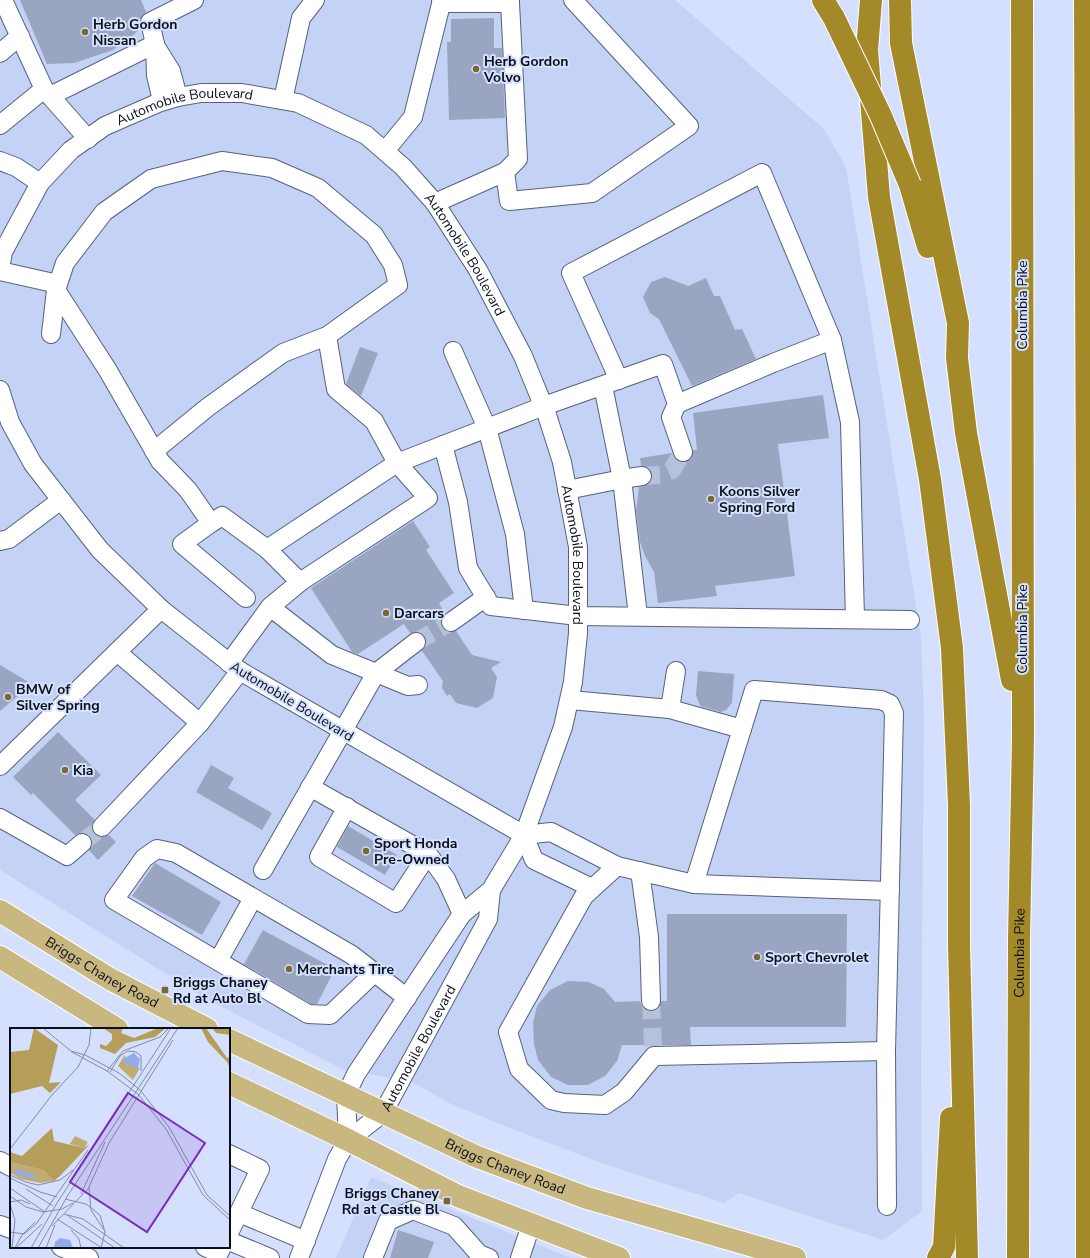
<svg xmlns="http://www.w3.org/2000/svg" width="1090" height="1258" font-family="'Nunito Sans',sans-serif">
	<rect width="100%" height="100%" fill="#d4e0fd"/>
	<g fill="#c3d2f5">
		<path d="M 0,0 L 675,0 L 824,129 L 846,167 L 921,637 L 924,717 L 921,1066 L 922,1211 L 883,1240 L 739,1193 L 724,1203 L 599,1162 L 510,1128 L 449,1103 L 412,1082 L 342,1069 L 205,998 L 0,870 Z"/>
		<path d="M 371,1177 L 571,1258 L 336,1258 Z"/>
	</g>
	<g fill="#9aa6c1">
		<path d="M 20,0 L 141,0 L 146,12 L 140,19 L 141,28 L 130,38 L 113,50 L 74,63 L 47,64 Z"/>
		<path d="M 494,18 L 494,48 L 502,48 L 505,118 L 449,120 L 447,42 L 451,42 L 451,19 Z"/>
		<path d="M 665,277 L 688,286 L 706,278 L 714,296 L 720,296 L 735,330 L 742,329 L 756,359 L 692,386 L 659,319 L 650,313 L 643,297 L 651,282 Z"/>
		<path d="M 360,347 L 378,353 L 361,396 L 346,384 Z"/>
		<path d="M 823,395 L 829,438 L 778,444 L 795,576 L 715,586 L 717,596 L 658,603 L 654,572 L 645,556 L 640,542 L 636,510 L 639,487 L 649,484 L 652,475 L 650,469 L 641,466 L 640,458 L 672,453 L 676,460 L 681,462 L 691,459 L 693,450 L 697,450 L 693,413 Z"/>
		<path d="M 413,521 L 430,547 L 426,550 L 454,593 L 439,603 L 445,613 L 441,618 L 442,628 L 447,632 L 456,631 L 472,655 L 501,662 L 491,668 L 497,677 L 493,698 L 477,708 L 456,703 L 450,694 L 447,696 L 442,688 L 443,681 L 422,651 L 426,641 L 420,632 L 410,633 L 404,624 L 358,654 L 352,652 L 311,588 Z"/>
		<path d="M 0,665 L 32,684 L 0,711 Z"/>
		<path d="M 698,671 L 734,674 L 732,703 L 726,710 L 721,712 L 700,706 L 696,695 Z"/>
		<path d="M 58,732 L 101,775 L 75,800 L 95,820 L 92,825 L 95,834 L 100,837 L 109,835 L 116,842 L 98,860 L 89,850 L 92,841 L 90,836 L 80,833 L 75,835 L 33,793 L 31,795 L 13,777 Z"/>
		<path d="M 211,765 L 234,778 L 228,788 L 272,813 L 262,830 L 196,792 Z"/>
		<path d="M 348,826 L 397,855 L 385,875 L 337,847 Z"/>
		<path d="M 155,863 L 221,902 L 202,935 L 132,896 Z"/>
		<path d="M 667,914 L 847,914 L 846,1027 L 690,1027 L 691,1045 L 622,1045 L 617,1061 L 605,1076 L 588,1085 L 568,1085 L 551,1077 L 538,1060 L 534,1044 L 533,1023 L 537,1006 L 550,990 L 568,981 L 589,982 L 604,989 L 615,1002 L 640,1001 L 642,1007 L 646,1010 L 657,1010 L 661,1001 L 667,1001 Z"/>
		<path d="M 263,930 L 335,969 L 317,1004 L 311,1004 L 244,964 Z"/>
		<path d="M 398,1230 L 434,1242 L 428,1258 L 390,1258 Z"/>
	</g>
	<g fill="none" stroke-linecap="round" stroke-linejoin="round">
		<g stroke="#b6c1db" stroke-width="18" stroke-dasharray="18 9" stroke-linecap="butt">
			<path d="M 642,476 L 661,475 L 672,470 L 683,452"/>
			<path d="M 416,642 L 451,622"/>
			<path d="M 82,843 L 102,827"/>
			<path d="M 651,1001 L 653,1046"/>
		</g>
		<defs>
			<g id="minor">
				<path d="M 3,0 L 44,89 L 88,139"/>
				<path d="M 441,3 L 510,3 L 510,0"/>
				<path d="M 156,47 L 171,71 L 178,97"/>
				<path d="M 0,53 L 20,36"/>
				<path d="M 50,96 L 155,44"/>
				<path d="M 283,100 L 301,18 L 315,0"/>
				<path d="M 162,101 L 156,75 L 155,44 L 150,22 L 194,0"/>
				<path d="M 0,125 L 44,89"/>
				<path d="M 385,151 L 413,117 L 442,0"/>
				<path d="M 0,161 L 16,167 L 40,183"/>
				<path d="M 505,172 L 518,159 L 510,3"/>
				<path d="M 435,203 L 505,172 L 509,201 L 592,193 L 689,126 L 573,0"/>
				<path id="s1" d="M 0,269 L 3,252 L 40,183 L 71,150 L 105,126 L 158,103 L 178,97 L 201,93 L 242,93 L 298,103 L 366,135 L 403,167 L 435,203 L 478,270 L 523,356 L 547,415 L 562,462 L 578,547 L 578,633 L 573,682 L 563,727 L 524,835 L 240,671 L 161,609 L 100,550 L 33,464 L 10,422 L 0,390"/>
				<path d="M 0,271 L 58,284"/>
				<path d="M 56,290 L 107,369 L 160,461 L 188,490 L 211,523 L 182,544 L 246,598"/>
				<path d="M 51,334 L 56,290 L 65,263 L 104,212 L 151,179 L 222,161 L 272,168 L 318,188 L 374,235 L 393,265 L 398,285 L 327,336 L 283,353 L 208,407 L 154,451"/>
				<path d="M 453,351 L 487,428 L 515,534 L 524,610"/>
				<path d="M 619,380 L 571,273 L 762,173 L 832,340 L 850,422 L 855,619"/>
				<path d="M 443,445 L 458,502 L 468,568 L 491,606 L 578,616 L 910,620"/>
				<path d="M 683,452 L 671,417 L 677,404 L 773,363 L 832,340"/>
				<path d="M 567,490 L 622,479 L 603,386"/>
				<path d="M 211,523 L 222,516 L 267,549 L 300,582 L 428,498 L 397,463 L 374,421 L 336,389 L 327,336"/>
				<path d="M 0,541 L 9,539 L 61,500"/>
				<path d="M 267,549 L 397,463 L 544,406 L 663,364 L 677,404"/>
				<path d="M 270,607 L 332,655 L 408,686 L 418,685"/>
				<path d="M 638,616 L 622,479 L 642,476"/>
				<path d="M 451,622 L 486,597"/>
				<path d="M 117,652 L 200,723"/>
				<path d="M 229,663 L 270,607 L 300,582"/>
				<path d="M 570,700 L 670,709 L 742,729"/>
				<path d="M 670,709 L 676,671"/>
				<path d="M 0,766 L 161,609"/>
				<path d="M 310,787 L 428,854 L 446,879 L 462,914"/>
				<path d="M 347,807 L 319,857 L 396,903 L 428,854"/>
				<path d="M 0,818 L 67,856 L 82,843"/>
				<path d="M 102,827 L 200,723 L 240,671"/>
				<path d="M 524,835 L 551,832 L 617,866 L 694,884 L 890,891"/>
				<path d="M 524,835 L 534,860 L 592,888"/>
				<path d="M 617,866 L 584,896 L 508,1032 L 519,1069 L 551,1100 L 564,1103 L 605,1105 L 624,1092 L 654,1056 L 886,1051 L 887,1206"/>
				<path d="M 263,870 L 376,673 L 416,642"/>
				<path d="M 640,871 L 649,937 L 651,1001"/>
				<path d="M 694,884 L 754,690 L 881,700 L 890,704 L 894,713 L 886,1051"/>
				<path d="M 218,961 L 253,898"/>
				<path d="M 374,973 L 330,1015 L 308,1014 L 114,900 L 144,858 L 157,849 L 176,853 L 352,955 L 407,998"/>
				<path d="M 348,1140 L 346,1095 L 356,1074 L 462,914 L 491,890 L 524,835"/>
				<path d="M 229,1154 L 260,1169 L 229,1233"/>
				<path d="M 0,1161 L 11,1167"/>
				<path d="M 239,1213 L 306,1241"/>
				<path d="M 0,1225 L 11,1229"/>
				<path d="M 229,1241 L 270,1258"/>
				<path d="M 61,1247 L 89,1258"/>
				<path d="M 205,1247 L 219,1253 L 222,1247"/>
				<path id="s2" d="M 299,1258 L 337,1159 L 348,1140 L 383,1113 L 488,919 L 491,890"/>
				<path d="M 373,1258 L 388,1221 L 413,1210 L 454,1226 L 479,1254 L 489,1258"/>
				<path d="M 520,1258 L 531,1225"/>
			</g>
			<g id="major">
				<path id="s3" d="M 0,911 L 110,979 L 207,1029"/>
				<path d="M 0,957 L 117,1029"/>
				<path id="s4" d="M 229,1040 L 475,1156 L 587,1198 L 795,1258"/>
				<path d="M 229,1083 L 348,1140 L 458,1196 L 619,1258"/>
			</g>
			<g id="highway">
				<path d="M 823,0 L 834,18"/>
				<path d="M 871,0 L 867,50 L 879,197 L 930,479 L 952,648 L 959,805 L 959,945 L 967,1258"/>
				<path d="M 900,0 L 901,43 L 958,323 L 957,358 L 966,433 L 1012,680"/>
				<path d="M 1085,0 L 1087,523 L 1087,1258"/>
				<path d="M 910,185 L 928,247"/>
				<path d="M 938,1258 L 944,1247 L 951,1118"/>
				<path id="s5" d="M 1018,1258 L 1019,939 L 1023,738 L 1022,0"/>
			</g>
		</defs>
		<use href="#minor" stroke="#57627b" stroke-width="20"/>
		<use href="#major" stroke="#fff" stroke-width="24"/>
		<use href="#highway" stroke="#fff" stroke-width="24"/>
		<use href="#minor" stroke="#fff" stroke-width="18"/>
		<use href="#major" stroke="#c8b87f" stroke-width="22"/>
		<use href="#highway" stroke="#a48929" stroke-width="22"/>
		<defs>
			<path id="highway-bridge" d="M 834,18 L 881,116 L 910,185"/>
		</defs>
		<use href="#highway-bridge" stroke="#fff" stroke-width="24" stroke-linecap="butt"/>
		<use href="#highway-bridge" stroke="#a48929" stroke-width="22"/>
	</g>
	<g fill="#786836" stroke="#d4e0fd" stroke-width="1.5">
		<circle cx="85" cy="32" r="4"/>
		<circle cx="476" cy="69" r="4"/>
		<circle cx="711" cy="499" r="4"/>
		<circle cx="386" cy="613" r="4"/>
		<circle cx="8" cy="697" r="4"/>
		<circle cx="65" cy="770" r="4"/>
		<circle cx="366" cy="851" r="4"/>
		<circle cx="757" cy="957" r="4"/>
		<circle cx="289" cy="969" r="4"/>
		<rect x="161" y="986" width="8" height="8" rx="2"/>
		<rect x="443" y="1197" width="8" height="8" rx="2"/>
	</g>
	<g text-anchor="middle" stroke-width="4" stroke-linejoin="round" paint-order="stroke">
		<g font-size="14" font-weight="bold" fill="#0b0f19" stroke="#d4e0fd" text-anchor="start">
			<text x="93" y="29">Herb Gordon<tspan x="93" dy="16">Nissan</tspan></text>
			<text x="484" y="66">Herb Gordon<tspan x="484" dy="16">Volvo</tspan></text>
			<text x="719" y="496">Koons Silver<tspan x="719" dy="16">Spring Ford</tspan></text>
			<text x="394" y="618">Darcars</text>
			<text x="16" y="694">BMW of<tspan x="16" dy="16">Silver Spring</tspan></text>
			<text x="73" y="775">Kia</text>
			<text x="374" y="848">Sport Honda<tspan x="374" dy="16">Pre-Owned</tspan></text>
			<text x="765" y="962">Sport Chevrolet</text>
			<text x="297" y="974">Merchants Tire</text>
			<text x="173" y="987">Briggs Chaney<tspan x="173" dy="16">Rd at Auto Bl</tspan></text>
			<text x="439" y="1198" text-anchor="end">Briggs Chaney<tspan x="439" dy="16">Rd at Castle Bl</tspan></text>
		</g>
		<g font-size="14" fill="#0b0f19" stroke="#d4e0fd">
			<text dy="5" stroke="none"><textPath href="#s1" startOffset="266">Automobile Boulevard</textPath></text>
			<text dy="5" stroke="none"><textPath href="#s1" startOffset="614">Automobile Boulevard</textPath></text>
			<text transform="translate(1022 305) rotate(-90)" y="5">Columbia Pike</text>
			<text dy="5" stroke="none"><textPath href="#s1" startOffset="938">Automobile Boulevard</textPath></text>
			<text transform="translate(1022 629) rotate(-90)" y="5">Columbia Pike</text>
			<text transform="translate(292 701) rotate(31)" y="5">Automobile Boulevard</text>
			<text dy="5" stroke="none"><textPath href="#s5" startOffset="305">Columbia Pike</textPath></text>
			<text dy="5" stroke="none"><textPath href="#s3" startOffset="119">Briggs Chaney Road</textPath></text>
			<text dy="5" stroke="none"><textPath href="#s2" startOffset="246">Automobile Boulevard</textPath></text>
			<text dy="5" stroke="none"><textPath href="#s4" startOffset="304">Briggs Chaney Road</textPath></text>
		</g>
	</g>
	<g transform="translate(10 1028)">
		<rect width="220" height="220" fill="#d4e0fd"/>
		<path d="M 114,28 L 116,28 L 114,30 L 116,36 L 130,40 L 123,52 L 108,38 ZM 65,108 L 78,114 L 74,120 L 60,116 ZM 0,134 L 33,142 L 44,153 L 30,155 L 11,151 L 0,145 Z" fill="#bfac71"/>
		<path d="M 24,0 L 48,17 L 39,55 L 51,54 L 40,65 L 32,58 L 0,66 L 0,24 L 19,22 ZM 93,0 L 113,0 L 111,5 L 124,10 L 148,0 L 156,0 L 145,9 L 116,15 L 105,26 L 90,20 L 90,16 L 96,18 L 102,12 L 102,6 ZM 191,0 L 196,0 L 217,30 L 220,29 L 220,42 L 218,35 L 198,14 ZM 202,0 L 220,0 L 220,7 L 206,5 ZM 42,100 L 44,113 L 74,120 L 80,116 L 50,148 L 44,153 L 33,142 L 0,134 L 0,124 L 12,128 Z" fill="#b59e59"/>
		<path d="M 124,25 L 130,31 L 128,40 L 116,36 L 113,31 ZM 7,141 L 25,147 L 26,151 L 8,147 L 4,143 ZM 50,210 L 60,212 L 63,220 L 44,220 L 45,214 Z" fill="#93ace9"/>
		<path fill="none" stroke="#848ca2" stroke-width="1" d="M 33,0 L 62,24 L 97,43 L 128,66 L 156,101 L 193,167 L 220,192M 61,23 L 75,27 L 109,45 L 130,62 L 159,99 L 197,167 L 220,188M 97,43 L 113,23 L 150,9 L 158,1M 100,44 L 110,28 L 118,23 L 126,24 L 131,28 L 131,43M 0,121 L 42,67 L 68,39 L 79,17 L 81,0M 0,147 L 16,154 L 28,157 L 50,152 L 63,142M 0,150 L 30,164 L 47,169M 79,159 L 81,182 L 94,202M 0,160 L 35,184M 16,161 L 43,178M 71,166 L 95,114M 0,168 L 16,179 L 33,184 L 52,181 L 63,175M 55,171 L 76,176 L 90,187 L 95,204 L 91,220M 0,174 L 11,172 L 20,176M 0,176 L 5,192 L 2,220M 54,186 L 73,191 L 114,220M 57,187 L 105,220M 47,191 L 92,220M 42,198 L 78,161 L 99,115 L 163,12M 61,202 L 69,211 L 71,220M 0,204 L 14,206 L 26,196 L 78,122M 5,220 L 12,207 L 25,194M 6,220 L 32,196M 21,220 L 47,175 L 161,0M 28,220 L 58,167 L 168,0M 36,220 L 45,197"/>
		<path fill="#7b2cbf" fill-opacity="0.15" stroke="#7b2cbf" stroke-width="2" d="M 118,65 L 195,115 L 137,204 L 60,154 Z"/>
		<rect width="220" height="220" fill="none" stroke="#0b0f19" stroke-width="2"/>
	</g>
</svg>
